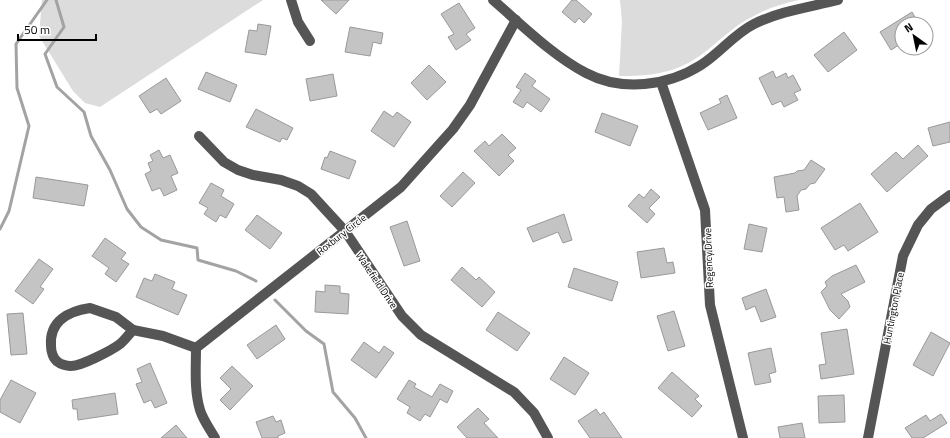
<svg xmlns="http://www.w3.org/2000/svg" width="950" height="438" font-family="'Titillium Web',sans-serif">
	<rect width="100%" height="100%" fill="#fff"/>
	<g fill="#dcdcdc">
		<path d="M 42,0 L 263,0 L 100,107 L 85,103 L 73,91 L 39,36 Z"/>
		<path d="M 620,0 L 799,0 C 782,4 765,9 750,18 C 725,31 708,55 682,66 C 663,75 640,76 619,76 L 622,21 Z"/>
	</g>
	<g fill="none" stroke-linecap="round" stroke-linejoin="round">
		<g stroke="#a3a3a3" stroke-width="3">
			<path d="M 56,0 L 64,27 L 45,54 L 57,87 L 84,112 L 91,136 L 110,170 L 127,209 L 141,227 L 161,240 L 197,248 L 198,260 L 236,271 L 256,281"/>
			<path d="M 0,229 L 9,211 L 29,126 L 17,88 L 16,44 L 47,0"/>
			<path d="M 275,300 L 306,331 L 324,344 L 333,392 L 355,418 L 366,438"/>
		</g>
	</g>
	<g fill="#c4c4c4" stroke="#999">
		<path d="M 321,0 L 349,0 L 336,14 Z"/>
		<path d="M 572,0 L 576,0 L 592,14 L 584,23 L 579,18 L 575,23 L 562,12 Z"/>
		<path d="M 459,3 L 475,28 L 466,34 L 471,40 L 456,50 L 448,37 L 454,34 L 441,14 Z"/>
		<path d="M 912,12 L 919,24 L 902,24 L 902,43 L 891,50 L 880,32 Z"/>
		<path d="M 258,24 L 271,26 L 266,55 L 245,52 L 249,30 L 257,31 Z"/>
		<path d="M 350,27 L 383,33 L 381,44 L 373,42 L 370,56 L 345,52 Z"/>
		<path d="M 844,32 L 857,50 L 828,72 L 814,55 Z"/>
		<path d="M 429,65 L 446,82 L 427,100 L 411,83 Z"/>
		<path d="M 773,71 L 776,78 L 786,73 L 788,78 L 793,75 L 801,90 L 794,93 L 798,100 L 784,107 L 781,101 L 772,105 L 759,78 Z"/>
		<path d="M 206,72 L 237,85 L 230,102 L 198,89 Z"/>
		<path d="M 525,73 L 536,81 L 532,86 L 550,99 L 541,112 L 527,102 L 523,108 L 513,102 L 521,90 L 516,87 Z"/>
		<path d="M 333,74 L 337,96 L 310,101 L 306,79 Z"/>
		<path d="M 166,78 L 181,101 L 161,114 L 157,109 L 150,113 L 139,96 Z"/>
		<path d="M 727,95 L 737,118 L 708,130 L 700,113 L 721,103 L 719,99 Z"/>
		<path d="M 256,109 L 293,128 L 287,140 L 282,138 L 280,142 L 246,127 Z"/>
		<path d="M 384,111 L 393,117 L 397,112 L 411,122 L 394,147 L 371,131 Z"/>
		<path d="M 602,113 L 638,126 L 630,146 L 595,132 Z"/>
		<path d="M 950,122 L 950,142 L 933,146 L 928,128 Z"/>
		<path d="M 502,134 L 516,148 L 508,155 L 514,161 L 499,176 L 474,151 L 485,141 L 489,146 Z"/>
		<path d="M 918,145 L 928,156 L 887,192 L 871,174 L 896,152 L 903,159 Z"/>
		<path d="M 159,150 L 163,158 L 170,155 L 178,173 L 171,176 L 177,190 L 164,196 L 160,188 L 152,191 L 145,174 L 151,171 L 148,163 L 153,161 L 150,155 Z"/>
		<path d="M 330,151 L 356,161 L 349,179 L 321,169 L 325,157 L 327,158 Z"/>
		<path d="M 811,160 L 825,169 L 815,183 L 810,184 L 806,189 L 801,190 L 797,196 L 799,210 L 786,212 L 784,197 L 777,198 L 774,177 L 795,173 L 797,171 L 804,170 Z"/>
		<path d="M 463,172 L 475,183 L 452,207 L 440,196 Z"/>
		<path d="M 36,177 L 88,185 L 84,206 L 33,198 Z"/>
		<path d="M 211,183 L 224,190 L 221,196 L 234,204 L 226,218 L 220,215 L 216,222 L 204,214 L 208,208 L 199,203 Z"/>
		<path d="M 651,189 L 660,197 L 649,208 L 655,214 L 647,223 L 628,206 L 639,194 L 644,198 Z"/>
		<path d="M 860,203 L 878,232 L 848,251 L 844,245 L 835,250 L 821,228 Z"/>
		<path d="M 564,214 L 572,240 L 563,243 L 558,232 L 533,242 L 527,228 Z"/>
		<path d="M 257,215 L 282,233 L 270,249 L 245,230 Z"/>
		<path d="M 407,221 L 420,261 L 404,266 L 390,227 Z"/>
		<path d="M 749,224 L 767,228 L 762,252 L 744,249 Z"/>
		<path d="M 105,238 L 126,253 L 121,259 L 129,264 L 116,282 L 105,274 L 109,268 L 92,256 Z"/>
		<path d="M 664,248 L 667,263 L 673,262 L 675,273 L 641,278 L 637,252 Z"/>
		<path d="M 39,259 L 53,269 L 40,287 L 44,289 L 33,304 L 15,291 Z"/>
		<path d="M 856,265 L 865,282 L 841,294 L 848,301 L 850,307 L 839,319 L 830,310 L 821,292 L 827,286 L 825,282 L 832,276 Z"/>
		<path d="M 462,267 L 476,280 L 479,277 L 495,292 L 482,307 L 451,280 Z"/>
		<path d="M 574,268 L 618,282 L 612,301 L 568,287 Z"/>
		<path d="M 155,274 L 175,282 L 172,289 L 187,295 L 178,315 L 136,297 L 144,278 L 152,281 Z"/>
		<path d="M 325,285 L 340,286 L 340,293 L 349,294 L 348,314 L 315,312 L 316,291 L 325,292 Z"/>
		<path d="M 766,289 L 776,317 L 761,322 L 755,306 L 746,310 L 742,298 Z"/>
		<path d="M 674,311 L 685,346 L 668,351 L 657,316 Z"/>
		<path d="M 498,312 L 530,333 L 517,351 L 486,330 Z"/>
		<path d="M 23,313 L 27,354 L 11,355 L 7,314 Z"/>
		<path d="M 276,325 L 285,339 L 257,359 L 247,345 Z"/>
		<path d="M 847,329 L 854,374 L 821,379 L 819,365 L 826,364 L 821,333 Z"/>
		<path d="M 931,332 L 950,343 L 933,376 L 913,365 Z"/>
		<path d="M 364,342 L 379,353 L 384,346 L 394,353 L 376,378 L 351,360 Z"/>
		<path d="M 771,348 L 776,372 L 769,374 L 771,382 L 755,385 L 748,353 Z"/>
		<path d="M 564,357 L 589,373 L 575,395 L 550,379 Z"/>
		<path d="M 150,363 L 167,403 L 155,408 L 151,400 L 144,403 L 136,384 L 142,382 L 137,369 Z"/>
		<path d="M 232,366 L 253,386 L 230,410 L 220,400 L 231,389 L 220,378 Z"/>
		<path d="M 672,372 L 699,396 L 695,399 L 702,406 L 692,417 L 658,388 Z"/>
		<path d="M 11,380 L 36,393 L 20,423 L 0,412 L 0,400 Z"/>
		<path d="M 409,380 L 416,384 L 414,387 L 432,397 L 440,384 L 453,391 L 447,403 L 440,399 L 430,417 L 425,414 L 420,421 L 407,413 L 410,407 L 397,399 Z"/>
		<path d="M 115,393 L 118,414 L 78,420 L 77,409 L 73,409 L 72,400 Z"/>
		<path d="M 844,395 L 845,422 L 819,423 L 818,396 Z"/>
		<path d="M 478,408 L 489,419 L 484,423 L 498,438 L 467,438 L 457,427 Z"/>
		<path d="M 596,409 L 600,415 L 604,412 L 622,438 L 590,438 L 578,421 Z"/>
		<path d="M 941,414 L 947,423 L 923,438 L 912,438 L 905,428 L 926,415 L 930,421 Z"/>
		<path d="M 273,416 L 276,422 L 281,420 L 285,433 L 278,436 L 278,438 L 262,438 L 256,422 Z"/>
		<path d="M 802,423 L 805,438 L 780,438 L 778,427 Z"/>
		<path d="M 176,425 L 187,438 L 161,438 Z"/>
	</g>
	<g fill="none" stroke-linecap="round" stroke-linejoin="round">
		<g stroke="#555" stroke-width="10">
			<path d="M 291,0 L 298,22 L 310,41"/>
			<path d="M 493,0 C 522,25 552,55 586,73 C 622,92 668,86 701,65 C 720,53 734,34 754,24 C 780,11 810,7 838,0"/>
			<path d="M 661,82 L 705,210 L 710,305 L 743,438"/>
			<path d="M 199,136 L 224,162 L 238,170 L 253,175 L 281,180 L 298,186 L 311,194 L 345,231 L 402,316 L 421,335 L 514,392 L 534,413 L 548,438"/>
			<path d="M 90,308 L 116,317 L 133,330 C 129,334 125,340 120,344 C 112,350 80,367 70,366 C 67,366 60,364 58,362 C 53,359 51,351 51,346 C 49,321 69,311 90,308 Z"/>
			<path d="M 133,330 L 163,336 L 196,348"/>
			<path d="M 215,438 C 210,429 203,420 200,410 C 194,390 196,368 196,348 L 401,187 L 453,129 L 470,105 L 516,20"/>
			<path d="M 868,438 L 903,256 L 918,225 L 931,209 L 950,195"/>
		</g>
	</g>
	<g text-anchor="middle" stroke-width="3" stroke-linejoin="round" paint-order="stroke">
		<g font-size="10" fill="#000" stroke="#fff">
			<text transform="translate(341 234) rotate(-38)" y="4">Roxbury Circle</text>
			<text transform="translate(708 258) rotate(-92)" y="4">Regency Drive</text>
			<text transform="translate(377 280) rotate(56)" y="4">Wakefield Drive</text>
			<text transform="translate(893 308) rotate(-79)" y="4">Huntington Place</text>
		</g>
	</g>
	<g transform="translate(914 36) rotate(327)"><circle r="19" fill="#ffffff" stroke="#999999"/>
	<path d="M0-3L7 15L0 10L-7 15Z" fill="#000000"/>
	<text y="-6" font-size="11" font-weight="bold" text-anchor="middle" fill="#000000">N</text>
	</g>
	<path d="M18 34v6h78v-6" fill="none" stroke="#000000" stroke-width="2"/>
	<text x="24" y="34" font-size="12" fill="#000000" stroke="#ffffff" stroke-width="3" paint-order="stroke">50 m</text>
</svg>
